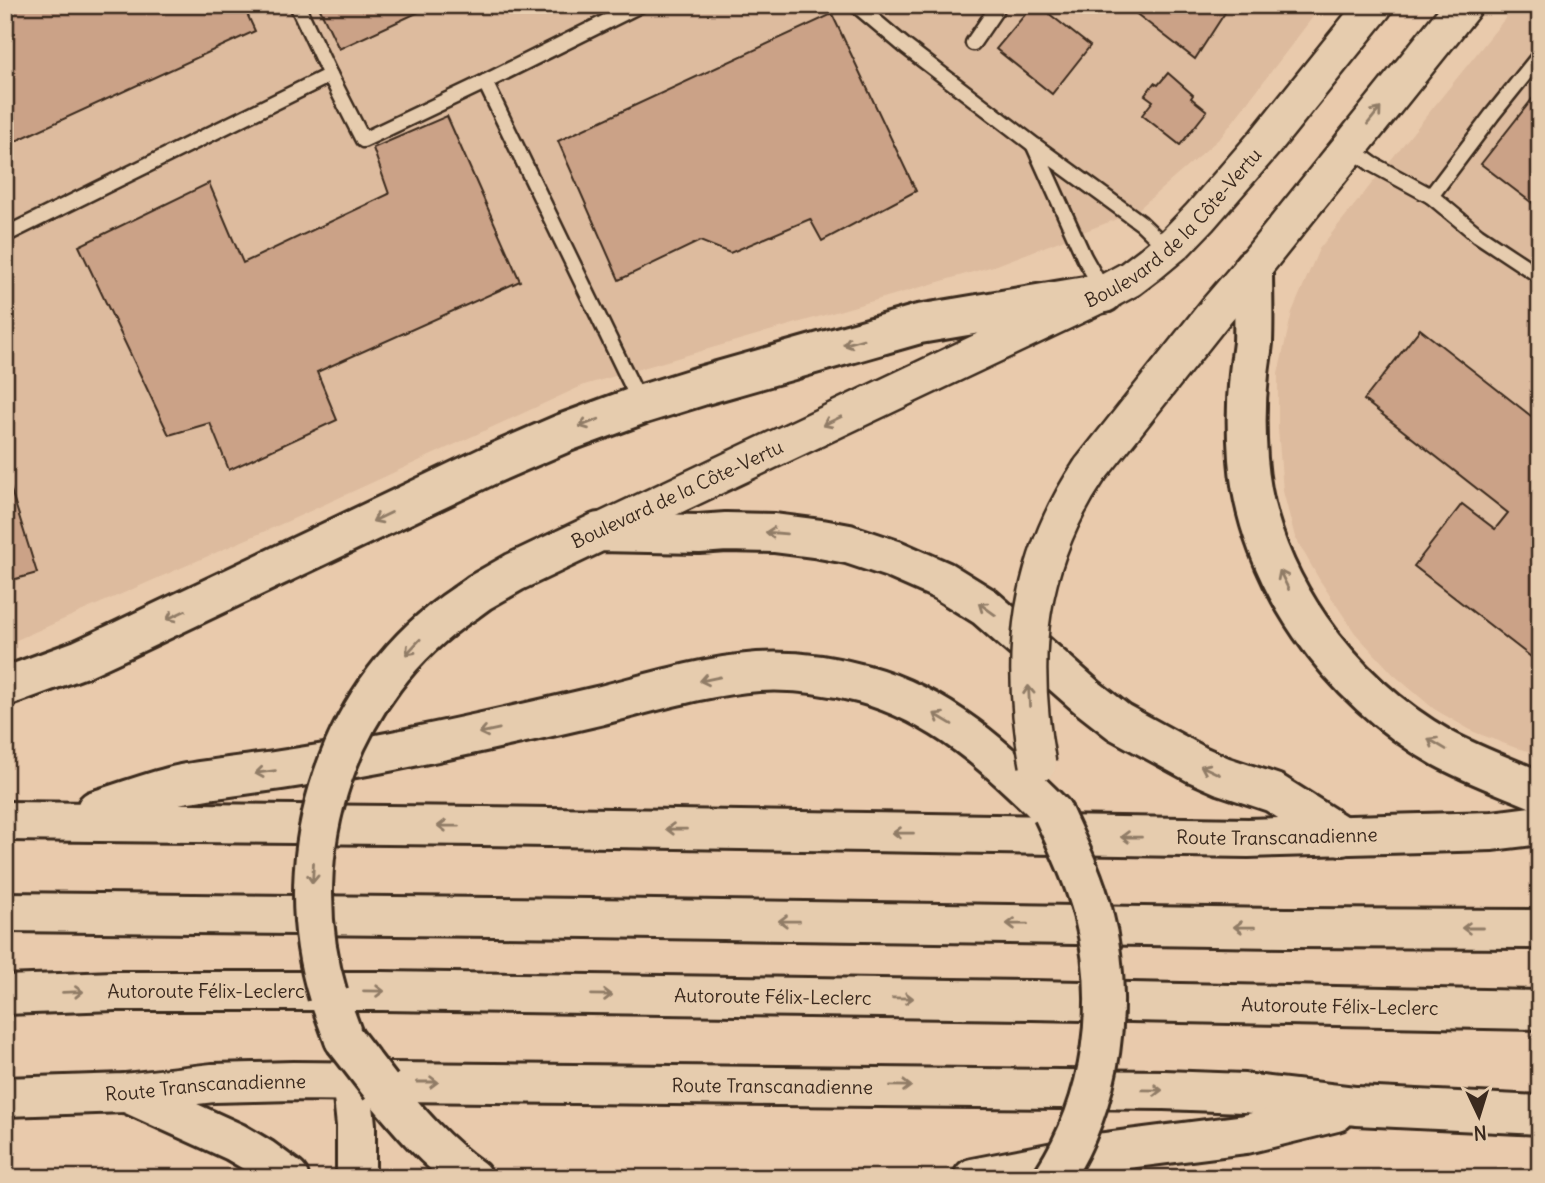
<svg xmlns="http://www.w3.org/2000/svg" width="1545" height="1183" font-family="Delius,sans-serif">
	<rect width="100%" height="100%" fill="#e9caac"/>
	<filter id="ink" filterUnits="userSpaceOnUse"><feTurbulence type="fractalNoise" baseFrequency=".0143" numOctaves="2"/><feDisplacementMap in="SourceGraphic" scale="14" xChannelSelector="R" yChannelSelector="G"/><feConvolveMatrix kernelMatrix="1 2 1 2 8 2 1 2 1" color-interpolation-filters="sRGB"/></filter>
	<g filter="url(#ink)">
		<g fill="#ddbb9e">
			<path d="M 5,5 L 1322,5 L 1221,137 L 1135,212 L 997,265 L 584,385 L 295,518 L 5,645 Z"/>
			<path d="M 1516,5 L 1540,5 L 1540,754 L 1516,748 L 1474,732 L 1434,709 L 1394,675 L 1355,633 L 1319,579 L 1295,537 L 1283,491 L 1278,429 L 1278,374 L 1292,312 L 1319,249 Z"/>
		</g>
		<g fill="#cba287" stroke="#3b2a1e" stroke-width="2">
			<path d="M 5,5 L 243,5 L 255,31 L 5,146 Z"/>
			<path d="M 318,5 L 434,5 L 339,49 Z"/>
			<path d="M 1033,5 L 1038,5 L 1090,46 L 1052,94 L 996,49 Z"/>
			<path d="M 1125,5 L 1224,5 L 1228,8 L 1195,59 Z"/>
			<path d="M 832,14 L 916,191 L 822,241 L 810,219 L 730,253 L 700,241 L 619,280 L 558,141 Z"/>
			<path d="M 1168,73 L 1193,95 L 1191,98 L 1207,111 L 1180,145 L 1142,115 L 1153,101 L 1145,95 L 1154,83 L 1158,85 Z"/>
			<path d="M 1540,89 L 1540,209 L 1481,164 Z"/>
			<path d="M 447,116 L 520,281 L 317,372 L 337,420 L 229,470 L 210,423 L 169,435 L 79,246 L 209,183 L 243,263 L 389,194 L 373,148 Z"/>
			<path d="M 1420,329 L 1540,423 L 1540,664 L 1414,566 L 1462,504 L 1495,529 L 1508,513 L 1364,400 Z"/>
			<path d="M 5,471 L 37,573 L 5,582 Z"/>
		</g>
		<g fill="none" stroke-linecap="round" stroke-linejoin="round">
			<defs>
				<g id="service">
					<path d="M 856,5 L 906,47 L 1034,145 L 1141,223 L 1168,249"/>
					<path d="M 973,43 L 999,5"/>
					<path d="M 330,75 L 363,140 L 485,82 L 640,5"/>
					<path d="M 485,82 L 632,386 L 640,404"/>
					<path d="M 1034,146 L 1084,257 L 1102,289"/>
					<path d="M 1350,148 L 1372,164 L 1431,196 L 1492,115 L 1540,55"/>
					<path d="M 1431,196 L 1478,235 L 1540,276"/>
					<path d="M 5,235 L 330,75 L 297,5"/>
				</g>
				<g id="tertiary">
					<path d="M 1090,470 L 1217,310 L 1253,268 L 1464,5"/>
					<path id="s1" d="M 599,532 L 1104,293 L 1130,279 L 1151,263 L 1175,243 L 1200,217 L 1265,142 L 1375,5"/>
				</g>
				<g id="secondary">
					<path d="M 1253,268 C 1253,292 1254,317 1253,342 C 1252,353 1250,363 1249,374 C 1246,402 1246,430 1248,459 C 1257,578 1340,691 1442,748 C 1473,765 1507,777 1540,791"/>
					<path d="M 465,603 L 480,592 L 515,572 L 599,532 L 699,534 L 726,532 L 774,533 L 821,539 L 848,544 L 893,559 L 943,581 L 985,607 L 1087,697 L 1119,722 L 1196,764 L 1223,776 L 1274,793 L 1342,836"/>
					<path d="M 5,687 L 81,659 L 122,640 L 488,466 L 564,433 L 640,405 L 701,386 L 919,324 L 1104,293"/>
					<path d="M 96,810 C 124,802 153,790 182,784 C 215,778 248,775 281,770 C 327,763 372,756 417,746 C 477,734 538,720 598,706 C 650,693 704,676 758,672 C 793,670 830,675 863,684 C 941,705 998,758 1053,813"/>
					<path id="s2" d="M 5,821 L 482,826 L 1248,838 L 1492,831 L 1540,825"/>
					<path d="M 328,995 L 344,1039"/>
					<path d="M 381,1087 C 408,1120 436,1153 472,1178"/>
					<path d="M 127,1093 L 235,1142 L 262,1158 L 289,1178"/>
					<path id="s3" d="M 5,1097 L 125,1093 L 213,1083 L 293,1081 L 1164,1090 L 1244,1093 L 1356,1106 L 1540,1115"/>
					<path d="M 353,1097 L 356,1125 L 356,1178"/>
					<path d="M 973,1178 L 1105,1152 L 1246,1134 L 1336,1112"/>
				</g>
				<g id="motorway">
					<path d="M 5,912 L 588,918 L 1287,928 L 1540,929"/>
					<path id="s4" d="M 5,995 L 114,991 L 382,991 L 1032,1000 L 1540,1010"/>
				</g>
			</defs>
			<use href="#service" stroke="#3b2a1e" stroke-width="19"/>
			<use href="#tertiary" stroke="#3b2a1e" stroke-width="40"/>
			<use href="#secondary" stroke="#3b2a1e" stroke-width="44"/>
			<use href="#motorway" stroke="#3b2a1e" stroke-width="44"/>
			<use href="#service" stroke="#e6ccae" stroke-width="14"/>
			<use href="#tertiary" stroke="#e6ccae" stroke-width="35"/>
			<use href="#secondary" stroke="#e6ccae" stroke-width="38"/>
			<use href="#motorway" stroke="#e6ccae" stroke-width="38"/>
			<defs>
				<path id="tertiary-bridge" d="M 1038,764 C 1018,656 1028,562 1090,470"/>
				<g id="secondary-bridge">
					<path d="M 328,995 C 284,852 339,686 465,603"/>
					<path d="M 344,1039 L 381,1087"/>
					<path d="M 1053,1178 C 1103,1101 1116,1002 1093,913 C 1084,878 1068,846 1053,813"/>
				</g>
			</defs>
			<use href="#tertiary-bridge" stroke="#3b2a1e" stroke-width="40" stroke-linecap="butt"/>
			<use href="#secondary-bridge" stroke="#3b2a1e" stroke-width="44" stroke-linecap="butt"/>
			<use href="#tertiary-bridge" stroke="#e6ccae" stroke-width="35"/>
			<use href="#secondary-bridge" stroke="#e6ccae" stroke-width="38"/>
		</g>
		<defs><path id="oneway-shaft" d="M-6 0H5M1.5-3L5.5 0L1.5 3" fill="none" stroke-width="1.6" stroke-linecap="round" stroke-linejoin="round" transform="scale(1.75)"/></defs>
		<g stroke="#907b66">
			<use href="#oneway-shaft" transform="translate(1374 116) rotate(-51)"/>
			<use href="#oneway-shaft" transform="translate(853 342) rotate(164)"/>
			<use href="#oneway-shaft" transform="translate(832 421) rotate(155)"/>
			<use href="#oneway-shaft" transform="translate(589 423) rotate(159)"/>
			<use href="#oneway-shaft" transform="translate(382 517) rotate(154)"/>
			<use href="#oneway-shaft" transform="translate(776 533) rotate(-175)"/>
			<use href="#oneway-shaft" transform="translate(1284 580) rotate(-116)"/>
			<use href="#oneway-shaft" transform="translate(987 609) rotate(-144)"/>
			<use href="#oneway-shaft" transform="translate(176 615) rotate(155)"/>
			<use href="#oneway-shaft" transform="translate(413 647) rotate(133)"/>
			<use href="#oneway-shaft" transform="translate(710 679) rotate(168)"/>
			<use href="#oneway-shaft" transform="translate(1029 696) rotate(-93)"/>
			<use href="#oneway-shaft" transform="translate(943 719) rotate(-149)"/>
			<use href="#oneway-shaft" transform="translate(489 731) rotate(168)"/>
			<use href="#oneway-shaft" transform="translate(1437 744) rotate(-149)"/>
			<use href="#oneway-shaft" transform="translate(1210 770) rotate(-155)"/>
			<use href="#oneway-shaft" transform="translate(265 772) rotate(172)"/>
			<use href="#oneway-shaft" transform="translate(448 826) rotate(-179)"/>
			<use href="#oneway-shaft" transform="translate(676 829) rotate(-179)"/>
			<use href="#oneway-shaft" transform="translate(903 833) rotate(-179)"/>
			<use href="#oneway-shaft" transform="translate(1131 837) rotate(-179)"/>
			<use href="#oneway-shaft" transform="translate(313 873) rotate(93)"/>
			<use href="#oneway-shaft" transform="translate(789 921) rotate(-179)"/>
			<use href="#oneway-shaft" transform="translate(1017 924) rotate(-179)"/>
			<use href="#oneway-shaft" transform="translate(1244 927) rotate(-179)"/>
			<use href="#oneway-shaft" transform="translate(1472 928) rotate(-180)"/>
			<use href="#oneway-shaft" transform="translate(374 991) rotate(1)"/>
			<use href="#oneway-shaft" transform="translate(73 992) rotate(-2)"/>
			<use href="#oneway-shaft" transform="translate(602 995) rotate(1)"/>
			<use href="#oneway-shaft" transform="translate(903 998) rotate(1)"/>
			<use href="#oneway-shaft" transform="translate(428 1082)"/>
			<use href="#oneway-shaft" transform="translate(901 1086) rotate(1)"/>
			<use href="#oneway-shaft" transform="translate(1152 1090) rotate(1)"/>
		</g>
	</g>
	<g text-anchor="middle" stroke-width="6" stroke-linejoin="round" paint-order="stroke">
		<g font-size="19" fill="#3b2a1e" stroke="#e6ccae">
			<text dy="7" stroke="none"><textPath href="#s1" startOffset="654">Boulevard de la Côte-Vertu</textPath></text>
			<text transform="translate(677 494) rotate(-25)" y="7">Boulevard de la Côte-Vertu</text>
			<text dy="7" stroke="none"><textPath href="#s2" startOffset="1272">Route Transcanadienne</textPath></text>
			<text dy="7" stroke="none"><textPath href="#s4" startOffset="201">Autoroute Félix-Leclerc</textPath></text>
			<text dy="7" stroke="none"><textPath href="#s4" startOffset="768">Autoroute Félix-Leclerc</textPath></text>
			<text dy="7" stroke="none"><textPath href="#s4" startOffset="1335">Autoroute Félix-Leclerc</textPath></text>
			<text dy="7" stroke="none"><textPath href="#s3" startOffset="768">Route Transcanadienne</textPath></text>
			<text dy="7" stroke="none"><textPath href="#s3" startOffset="201">Route Transcanadienne</textPath></text>
		</g>
	</g>
	<rect width="1545" height="1183" fill="none" stroke="#e6ccae" stroke-width="28"/>
	<rect x="14" y="14" width="1517" height="1155" fill="none" stroke="#3b2a1e" stroke-width="2.5" filter="url(#ink)"/>
	<g transform="translate(1479 1116) rotate(176)" stroke="#e6ccae" stroke-width="5" paint-order="stroke">
	<path d="M0-5L12 26L0 18L-12 26Z" fill="#3b2a1e"/>
	<text y="-10" font-size="19" font-weight="bold" text-anchor="middle" fill="#3b2a1e">N</text>
	</g>
</svg>
